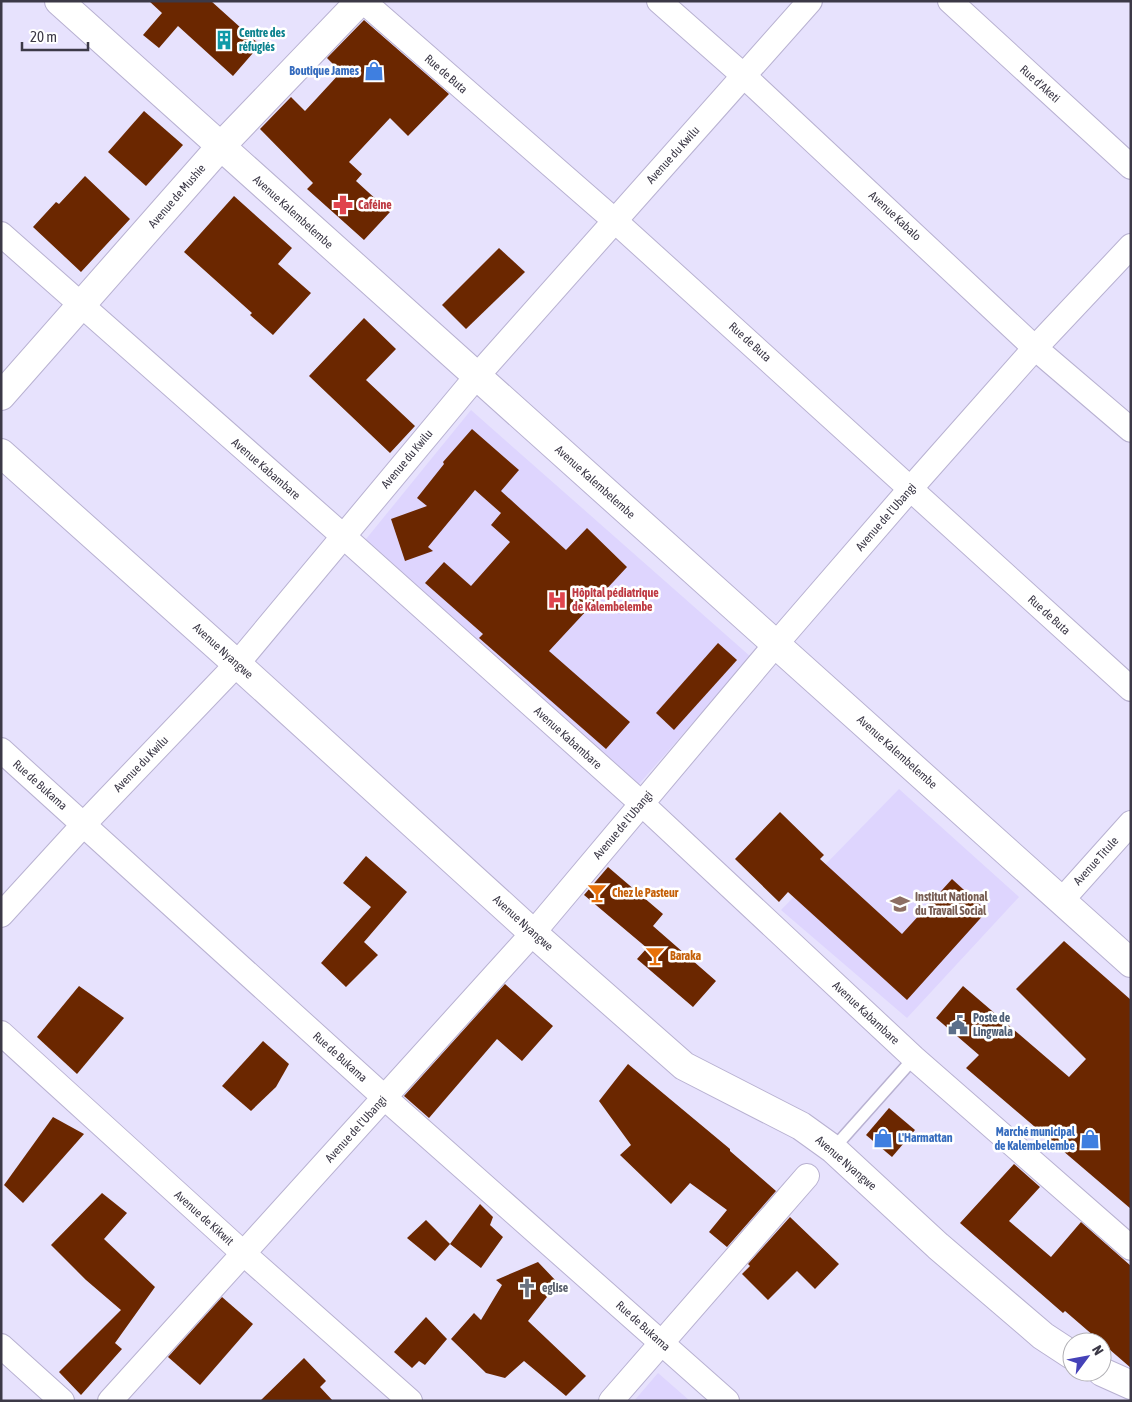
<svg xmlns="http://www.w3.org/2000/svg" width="1132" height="1402" font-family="'Asap Condensed',sans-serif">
	<rect width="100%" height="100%" fill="#e7e2fd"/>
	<g fill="#ded5fe">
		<path d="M 471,410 L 751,657 L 639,784 L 362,544 Z"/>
		<path d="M 899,789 L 1019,897 L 907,1018 L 781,910 Z"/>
		<path d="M 658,1373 L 690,1401 L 634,1401 Z"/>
	</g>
	<g fill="#6b2700">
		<path d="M 149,1 L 211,1 L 260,45 L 233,76 L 178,26 L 159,48 L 143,35 L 162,13 Z"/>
		<path d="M 364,20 L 449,94 L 408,136 L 390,118 L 349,162 L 362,174 L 356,181 L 390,212 L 364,240 L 307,189 L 313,183 L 260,129 L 291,97 L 305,111 L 341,72 L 327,58 Z"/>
		<path d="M 144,111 L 183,145 L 146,186 L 108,152 Z"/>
		<path d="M 85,176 L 130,219 L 81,272 L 33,227 L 56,202 L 59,204 Z"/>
		<path d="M 234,196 L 292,248 L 278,264 L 311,293 L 273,335 L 250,315 L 252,313 L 184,252 Z"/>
		<path d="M 499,248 L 525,272 L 466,329 L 442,305 Z"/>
		<path d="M 364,318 L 396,349 L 366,380 L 415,426 L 390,453 L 309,376 Z"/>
		<path d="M 472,429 L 519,470 L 501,491 L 566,550 L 587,528 L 627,567 L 549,651 L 630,722 L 606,749 L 479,638 L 483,634 L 425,583 L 444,562 L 471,586 L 510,542 L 491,525 L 501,513 L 475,490 L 428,547 L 433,551 L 405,561 L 391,519 L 427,506 L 417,498 L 444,464 L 443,462 Z"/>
		<path d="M 718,643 L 737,660 L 674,730 L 656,713 Z"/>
		<path d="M 780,812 L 824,855 L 820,859 L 902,934 L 952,879 L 987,911 L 907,1000 L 788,892 L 779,902 L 735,859 Z"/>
		<path d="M 366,856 L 407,892 L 364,942 L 378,955 L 346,987 L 321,963 L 371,907 L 343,883 Z"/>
		<path d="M 608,867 L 663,914 L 653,926 L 716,981 L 693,1007 L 637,959 L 647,948 L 584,895 Z"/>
		<path d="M 1064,941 L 1131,1000 L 1131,1209 L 966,1068 L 979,1055 L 936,1018 L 963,986 L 1069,1077 L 1086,1059 L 1016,989 Z"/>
		<path d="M 505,984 L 553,1026 L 522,1061 L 497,1039 L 429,1118 L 404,1096 Z"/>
		<path d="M 79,986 L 124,1018 L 77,1074 L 37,1037 Z"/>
		<path d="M 263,1041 L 289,1064 L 276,1087 L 251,1111 L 222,1086 Z"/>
		<path d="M 628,1064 L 730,1149 L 730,1151 L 776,1191 L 727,1247 L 709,1232 L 727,1210 L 690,1183 L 671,1204 L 620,1155 L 631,1145 L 599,1101 Z"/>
		<path d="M 889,1108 L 915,1130 L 892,1157 L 866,1135 Z"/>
		<path d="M 53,1117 L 84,1134 L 23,1203 L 4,1185 Z"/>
		<path d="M 1014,1164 L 1040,1187 L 1009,1221 L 1051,1257 L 1081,1222 L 1131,1266 L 1131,1368 L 1065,1311 L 1063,1313 L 960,1223 Z"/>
		<path d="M 102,1193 L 127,1213 L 104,1239 L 155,1287 L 115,1343 L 122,1349 L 81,1395 L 59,1372 L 121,1310 L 86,1280 L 51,1245 Z"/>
		<path d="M 480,1204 L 493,1217 L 490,1225 L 503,1237 L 481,1268 L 450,1244 Z"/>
		<path d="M 790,1217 L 839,1264 L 815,1289 L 797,1271 L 768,1300 L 742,1274 L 750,1266 L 748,1264 Z"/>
		<path d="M 426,1220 L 450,1244 L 435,1261 L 407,1238 Z"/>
		<path d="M 538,1262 L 558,1283 L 528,1321 L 586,1376 L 566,1396 L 524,1361 L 505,1378 L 486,1373 L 451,1339 L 474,1313 L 481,1320 L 502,1285 L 496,1280 Z"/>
		<path d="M 222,1297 L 253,1324 L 200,1385 L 168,1357 Z"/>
		<path d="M 426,1317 L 447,1339 L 425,1365 L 419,1361 L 412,1368 L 394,1352 Z"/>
		<path d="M 304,1358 L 326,1381 L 320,1387 L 333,1401 L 260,1401 Z"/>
	</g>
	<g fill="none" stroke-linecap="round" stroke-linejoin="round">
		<defs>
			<path id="service" d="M 833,1149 L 914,1058"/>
			<g id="minor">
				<path d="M 363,1 L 614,220 L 1131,689"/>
				<path d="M 659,1 L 744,76 L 1035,348 L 1131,430"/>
				<path d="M 950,1 L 1131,167"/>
				<path d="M 1,234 L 343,536 L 641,803 L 914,1058 L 1131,1248"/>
				<path d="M 1,750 L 385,1098 L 727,1401"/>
				<path d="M 1062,900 L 1131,823"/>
				<path d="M 1,915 L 84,824 L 237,664 L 477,376 L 810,1"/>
				<path d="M 1,1033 L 243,1253 L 410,1401"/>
				<path d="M 1,1346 L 62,1401"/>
				<path d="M 110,1401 L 533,933 L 776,644 L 911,488 L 1035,348 L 1131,246"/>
				<path d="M 611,1401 L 807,1176"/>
			</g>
			<g id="tertiary">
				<path d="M 59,1 L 1131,963"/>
				<path d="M 1,396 L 221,146 L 360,1"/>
			</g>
			<g id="secondary">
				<path d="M 1,453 L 237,664 L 533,933 L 684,1066 L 801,1126 L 833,1149 L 938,1246 L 1043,1336 L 1072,1355"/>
				<path d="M 1102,1372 L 1131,1385"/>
			</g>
		</defs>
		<use href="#service" stroke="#b8b1d1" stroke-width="14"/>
		<use href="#minor" stroke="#b8b1d1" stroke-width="26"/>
		<use href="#tertiary" stroke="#b8b1d1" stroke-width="30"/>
		<use href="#secondary" stroke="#b8b1d1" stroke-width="30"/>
		<use href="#service" stroke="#fff" stroke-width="11"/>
		<use href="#minor" stroke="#fff" stroke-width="24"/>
		<use href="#tertiary" stroke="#fff" stroke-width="28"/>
		<use href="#secondary" stroke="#fff" stroke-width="28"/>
	</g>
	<defs>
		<symbol id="building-bare" viewBox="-9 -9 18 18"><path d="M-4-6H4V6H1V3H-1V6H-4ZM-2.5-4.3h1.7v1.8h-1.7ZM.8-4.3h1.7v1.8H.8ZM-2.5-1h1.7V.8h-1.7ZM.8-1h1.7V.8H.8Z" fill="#0f9aa8" stroke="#fff" stroke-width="2.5" paint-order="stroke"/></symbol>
		<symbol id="shop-bare" viewBox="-9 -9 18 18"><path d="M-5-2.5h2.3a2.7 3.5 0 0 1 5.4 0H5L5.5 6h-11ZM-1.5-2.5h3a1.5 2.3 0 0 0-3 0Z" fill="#3f7fe0" stroke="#fff" stroke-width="2.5" paint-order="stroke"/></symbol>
		<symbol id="pharmacy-bare" viewBox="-9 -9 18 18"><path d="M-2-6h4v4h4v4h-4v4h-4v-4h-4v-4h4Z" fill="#e0444e" stroke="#fff" stroke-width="2.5" paint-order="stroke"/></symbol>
		<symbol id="hospital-bare" viewBox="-9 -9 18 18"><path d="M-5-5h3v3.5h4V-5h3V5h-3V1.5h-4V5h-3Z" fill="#e0444e" stroke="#fff" stroke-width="2.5" paint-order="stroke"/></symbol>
		<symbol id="bar-bare" viewBox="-9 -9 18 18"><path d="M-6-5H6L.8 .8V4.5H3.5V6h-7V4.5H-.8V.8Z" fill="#e8710a" stroke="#fff" stroke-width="2.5" paint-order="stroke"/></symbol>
		<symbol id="university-bare" viewBox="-9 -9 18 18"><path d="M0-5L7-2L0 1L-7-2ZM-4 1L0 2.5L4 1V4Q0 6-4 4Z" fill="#8d6e63" stroke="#fff" stroke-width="2.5" paint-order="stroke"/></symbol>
		<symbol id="civic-bare" viewBox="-9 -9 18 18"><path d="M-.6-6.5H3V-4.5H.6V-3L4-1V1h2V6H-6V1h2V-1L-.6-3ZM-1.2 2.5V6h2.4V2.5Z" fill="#5c6f8a" stroke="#fff" stroke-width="2.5" paint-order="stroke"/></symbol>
		<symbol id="church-bare" viewBox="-9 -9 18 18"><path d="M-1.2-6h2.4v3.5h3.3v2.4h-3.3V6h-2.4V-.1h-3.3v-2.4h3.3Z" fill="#6b7280" stroke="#fff" stroke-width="2.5" paint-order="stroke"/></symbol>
	</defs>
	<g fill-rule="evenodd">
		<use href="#building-bare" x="210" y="26" width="28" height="28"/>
		<use href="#shop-bare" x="360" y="57" width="28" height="28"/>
		<use href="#pharmacy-bare" x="329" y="191" width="28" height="28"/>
		<use href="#hospital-bare" x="543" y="586" width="28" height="28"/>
		<use href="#bar-bare" x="583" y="879" width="28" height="28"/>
		<use href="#university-bare" x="886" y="890" width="28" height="28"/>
		<use href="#bar-bare" x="641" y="942" width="28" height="28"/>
		<use href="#civic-bare" x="944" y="1011" width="28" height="28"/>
		<use href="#shop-bare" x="869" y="1124" width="28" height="28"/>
		<use href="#shop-bare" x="1076" y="1125" width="28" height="28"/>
		<use href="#church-bare" x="513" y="1274" width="28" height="28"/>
	</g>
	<g text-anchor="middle" stroke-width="5" stroke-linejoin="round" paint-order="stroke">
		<g font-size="12" font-weight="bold" fill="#0d838f" stroke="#fff" text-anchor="start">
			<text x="239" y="37">Centre des<tspan x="239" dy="14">réfugiés</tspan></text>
		</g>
		<g font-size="12" font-weight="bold" fill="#366cbe" stroke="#fff" text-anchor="end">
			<text x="359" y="75">Boutique James</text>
			<text x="1075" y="1136">Marché municipal<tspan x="1075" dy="14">de Kalembelembe</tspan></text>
			<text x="898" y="1142" text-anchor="start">L'Harmattan</text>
		</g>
		<g font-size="12" fill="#3c3947" stroke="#fff">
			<text transform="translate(446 74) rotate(41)" y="4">Rue de Buta</text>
			<text transform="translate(1040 84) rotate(42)" y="4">Rue d'Aketi</text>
			<text transform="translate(673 155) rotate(-48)" y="4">Avenue du Kwilu</text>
			<text transform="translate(177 196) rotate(-49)" y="4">Avenue de Mushie</text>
			<text transform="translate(293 212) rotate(42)" y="4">Avenue Kalembelembe</text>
			<text transform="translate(895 216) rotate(43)" y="4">Avenue Kabalo</text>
			<text transform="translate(750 342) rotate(42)" y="4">Rue de Buta</text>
			<text transform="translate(407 459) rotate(-50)" y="4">Avenue du Kwilu</text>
			<text transform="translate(266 469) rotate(41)" y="4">Avenue Kabambare</text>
			<text transform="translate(595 482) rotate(42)" y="4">Avenue Kalembelembe</text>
			<text transform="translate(886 517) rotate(-49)" y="4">Avenue de l'Ubangi</text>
			<text transform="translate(1049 615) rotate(42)" y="4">Rue de Buta</text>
			<text transform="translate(223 651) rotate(42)" y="4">Avenue Nyangwe</text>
			<text transform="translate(568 738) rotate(42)" y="4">Avenue Kabambare</text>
			<text transform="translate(897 752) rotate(42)" y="4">Avenue Kalembelembe</text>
			<text transform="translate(141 764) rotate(-46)" y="4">Avenue du Kwilu</text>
			<text transform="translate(40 785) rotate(42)" y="4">Rue de Bukama</text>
			<text transform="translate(623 825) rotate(-50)" y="4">Avenue de l'Ubangi</text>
			<text transform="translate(1096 861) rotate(-48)" y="4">Avenue Titule</text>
			<text transform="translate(523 923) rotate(42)" y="4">Avenue Nyangwe</text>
			<text transform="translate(866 1013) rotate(43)" y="4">Avenue Kabambare</text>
			<text transform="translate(340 1057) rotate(42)" y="4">Rue de Bukama</text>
			<text transform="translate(356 1129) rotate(-48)" y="4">Avenue de l'Ubangi</text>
			<text transform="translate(846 1163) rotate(41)" y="4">Avenue Nyangwe</text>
			<text transform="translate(204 1218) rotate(42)" y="4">Avenue de Kikwit</text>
			<text transform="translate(643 1326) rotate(42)" y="4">Rue de Bukama</text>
		</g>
		<g font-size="12" font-weight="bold" fill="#be3a42" stroke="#fff" text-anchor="start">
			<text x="358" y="209">Caféine</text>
			<text x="572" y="597">Hôpital pédiatrique<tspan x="572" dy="14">de Kalembelembe</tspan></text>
		</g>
		<g font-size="12" font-weight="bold" fill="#c56008" stroke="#fff" text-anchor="start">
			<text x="612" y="897">Chez le Pasteur</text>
			<text x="670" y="960">Baraka</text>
		</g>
		<g font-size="12" font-weight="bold" fill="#785e54" stroke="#fff" text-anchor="start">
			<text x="915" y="901">Institut National<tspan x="915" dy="14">du Travail Social</tspan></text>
		</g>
		<g font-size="12" font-weight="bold" fill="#4e5e75" stroke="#fff" text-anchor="start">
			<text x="973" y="1022">Poste de<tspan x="973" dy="14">Lingwala</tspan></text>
		</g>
		<g font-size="12" font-weight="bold" fill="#5b616d" stroke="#fff" text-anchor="start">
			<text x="542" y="1292">eglise</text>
		</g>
	</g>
	<rect width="1132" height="1402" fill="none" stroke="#3c3947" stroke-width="5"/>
	<g transform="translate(1087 1357) rotate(58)"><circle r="24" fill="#ffffff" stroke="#b1b0b5"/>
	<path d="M0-4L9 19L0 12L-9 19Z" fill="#4542b8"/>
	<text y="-8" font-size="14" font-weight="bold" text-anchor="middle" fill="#3c3947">N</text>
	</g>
	<path d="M22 42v8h66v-8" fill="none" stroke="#3c3947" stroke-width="2.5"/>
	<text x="30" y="42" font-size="15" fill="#3c3947" stroke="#ffffff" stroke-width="4" paint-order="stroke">20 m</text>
</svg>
